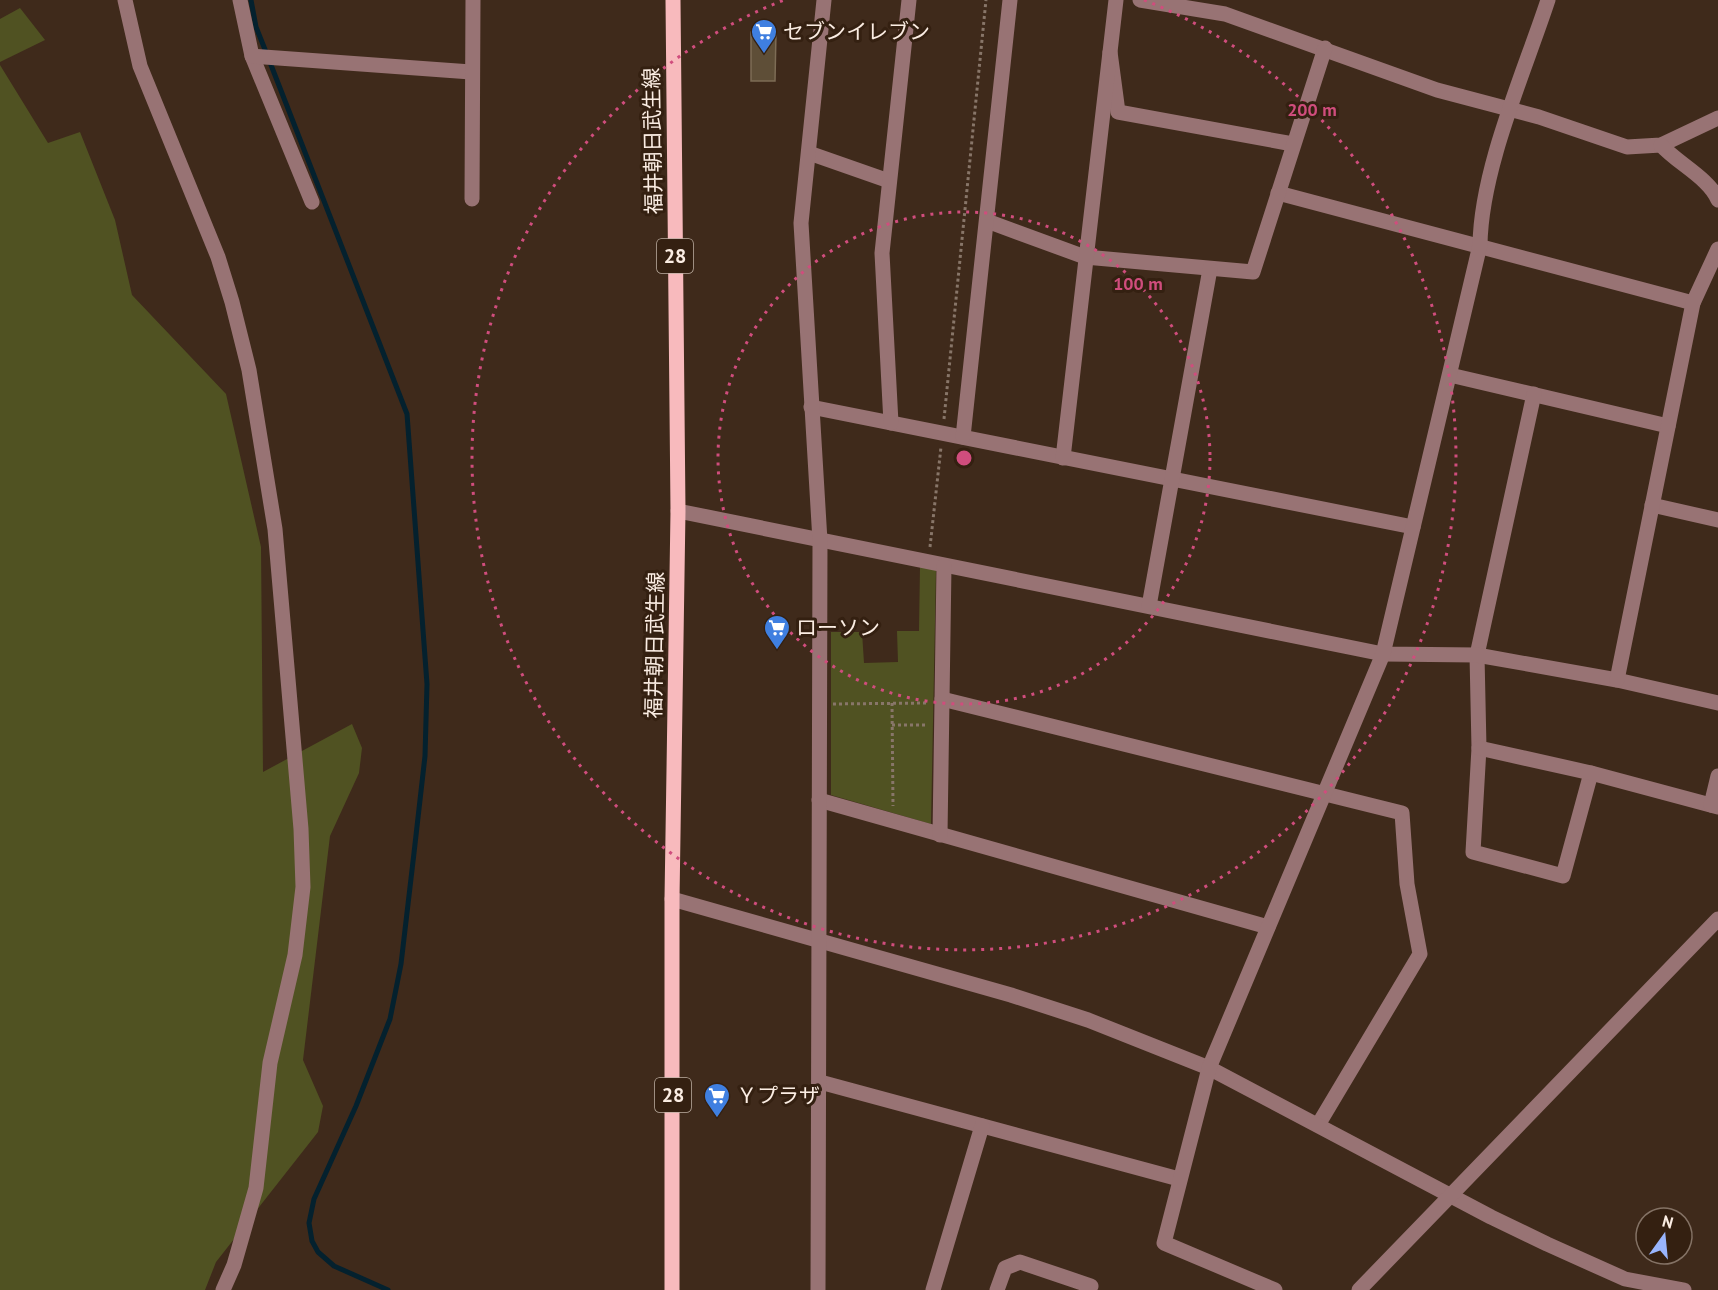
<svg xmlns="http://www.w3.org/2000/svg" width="1718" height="1290" font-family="'PT Sans','Noto Sans JP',sans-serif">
	<rect width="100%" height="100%" fill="#3f2a1b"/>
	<g fill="#505222">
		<path d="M 20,8 L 45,40 L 0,62 L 0,19 Z"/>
		<path d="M 0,65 L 48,143 L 80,132 L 115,220 L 132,295 L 226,394 L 261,547 L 263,772 L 352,724 L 362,748 L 359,773 L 330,836 L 303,1060 L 323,1106 L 318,1132 L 216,1262 L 205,1290 L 0,1290 Z"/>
		<path d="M 920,567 L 936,569 L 931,824 L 831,795 L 831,632 L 862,632 L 864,663 L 898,662 L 897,631 L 919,631 Z"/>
	</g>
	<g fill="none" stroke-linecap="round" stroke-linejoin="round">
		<path stroke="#04212e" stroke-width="5" d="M 251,0 L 256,27 L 264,47 L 407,414 L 427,684 L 425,756 L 414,853 L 401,964 L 390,1019 L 356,1106 L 314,1199 L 309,1223 L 312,1241 L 318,1252 L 334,1266 L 388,1290"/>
	</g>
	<path fill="#5e4e37" stroke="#7d6c55" stroke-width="1.5" d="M 751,32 L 776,32 L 775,81 L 751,81 Z"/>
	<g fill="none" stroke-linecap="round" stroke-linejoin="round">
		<g stroke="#887669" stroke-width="3" stroke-dasharray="3 3" stroke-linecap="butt">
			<path d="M 944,419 L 986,0"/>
			<path d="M 930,547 L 941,447"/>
			<path d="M 892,703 L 893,806"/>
			<path d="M 833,704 L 927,703"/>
			<path d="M 892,725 L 928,725"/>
		</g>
		<g stroke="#987374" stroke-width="15">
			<path d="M 125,0 L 140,66 L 218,257 L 232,302 L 249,370 L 275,529 L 301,829 L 303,887 L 295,955 L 270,1063 L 256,1188 L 234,1265 L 223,1290"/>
			<path d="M 240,0 L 252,56 L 312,202"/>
			<path d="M 1116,0 L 1110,52 L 1118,112 L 1293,144"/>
			<path d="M 1140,0 L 1225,14 L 1437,90 L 1539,117 L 1627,147 L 1661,145 L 1718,118"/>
			<path d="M 252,56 L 471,72"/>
			<path d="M 1661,145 C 1677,163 1709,178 1718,200"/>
			<path d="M 809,153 L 889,181"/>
			<path d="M 1278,193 L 1693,303"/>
			<path d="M 472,199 L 473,0"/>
			<path d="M 987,221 L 1085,257 L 1253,272 L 1325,48"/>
			<path d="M 1450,375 L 1668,426"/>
			<path d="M 1534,394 L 1477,655 L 1479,748 L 1473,852 L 1563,876 L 1591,773"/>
			<path d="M 811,407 L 1413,527"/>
			<path d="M 891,423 L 882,253 L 909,0"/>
			<path d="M 963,437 L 1010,0"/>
			<path d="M 1063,458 L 1110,52"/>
			<path d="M 1652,505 L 1718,520"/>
			<path d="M 678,511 L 1383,654 L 1477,655 L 1617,680 L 1718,703"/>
			<path d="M 1149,606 L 1210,269"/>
			<path d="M 1617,680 L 1693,303 L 1718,249"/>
			<path d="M 942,699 L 1402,813 L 1407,884 L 1420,954 L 1318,1125"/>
			<path d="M 1479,748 L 1591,773 L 1718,807"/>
			<path d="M 819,800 L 1268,927"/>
			<path d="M 1711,805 L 1718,776"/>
			<path d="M 940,835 L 944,566"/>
			<path d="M 672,899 L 1011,995 L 1088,1020 L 1209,1068 L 1491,1217 L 1547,1244 L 1625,1279 L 1684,1290"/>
			<path d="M 820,1082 L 1179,1179"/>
			<path d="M 818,1290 L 820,541 L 801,223 L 824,0"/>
			<path d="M 933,1290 L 982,1126"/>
			<path d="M 997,1290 L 1005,1268 L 1020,1262 L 1091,1286 L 1089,1290"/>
			<path d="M 1275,1290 L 1164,1243 L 1209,1068 L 1383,654 L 1480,245 C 1481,169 1524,73 1548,0"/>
			<path d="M 1359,1290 L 1718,919"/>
		</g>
		<path stroke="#f8babd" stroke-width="15" d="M 672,1290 L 672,899 L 678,511 L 673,0"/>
	</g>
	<g fill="none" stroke="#d04d7d" stroke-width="3" stroke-dasharray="3 6">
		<circle cx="964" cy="458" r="246"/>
		<path d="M1144 0A492 492 0 1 1 784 0"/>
	</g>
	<defs>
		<symbol id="supermarket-pin" viewBox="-11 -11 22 30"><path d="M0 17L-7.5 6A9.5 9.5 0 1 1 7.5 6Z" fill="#3f7fe0" stroke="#342011"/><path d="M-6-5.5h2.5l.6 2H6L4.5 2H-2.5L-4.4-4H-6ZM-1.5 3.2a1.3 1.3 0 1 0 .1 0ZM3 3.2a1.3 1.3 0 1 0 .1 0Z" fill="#fff"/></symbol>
	</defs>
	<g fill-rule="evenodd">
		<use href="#supermarket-pin" x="749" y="17" width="30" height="40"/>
		<use href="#supermarket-pin" x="762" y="613" width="30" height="40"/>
		<use href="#supermarket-pin" x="702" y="1081" width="30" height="40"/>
	</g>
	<g text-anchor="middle" stroke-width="6" stroke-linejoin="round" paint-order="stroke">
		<g fill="#342011" stroke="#bfb0a4" stroke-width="1.5">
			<rect x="657" y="239" width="36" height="34" rx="4.5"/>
			<rect x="655" y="1078" width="36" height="34" rx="4.5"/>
		</g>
		<g font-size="20" font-weight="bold" fill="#fbede3">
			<text x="675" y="263">28</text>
			<text x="673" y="1102">28</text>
		</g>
		<g font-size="21" fill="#fbede3" stroke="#342011" text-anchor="start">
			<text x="783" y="39">セブンイレブン</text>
			<text x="796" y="635">ローソン</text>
			<text x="736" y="1103">Ｙプラザ</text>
		</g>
		<g font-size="21" fill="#fbede3" stroke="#342011">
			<text transform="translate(653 141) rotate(-91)" y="7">福井朝日武生線</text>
			<text transform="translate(655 645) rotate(-89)" y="7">福井朝日武生線</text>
		</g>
	</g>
	<circle cx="964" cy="458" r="9" fill="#d04d7d" stroke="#342011" stroke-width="3"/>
	<g font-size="18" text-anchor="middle" font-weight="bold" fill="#d04d7d" stroke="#342011" stroke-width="6" stroke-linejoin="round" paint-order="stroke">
		<text x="1312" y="116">200 m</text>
		<text x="1138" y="290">100 m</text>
	</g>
	<g transform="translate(1664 1236) rotate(15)"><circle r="28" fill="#342011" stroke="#847265" stroke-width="1.5"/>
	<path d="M0-4.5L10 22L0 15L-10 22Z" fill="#99b5fd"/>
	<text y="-9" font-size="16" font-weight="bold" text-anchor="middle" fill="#fbede3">N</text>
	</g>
</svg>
